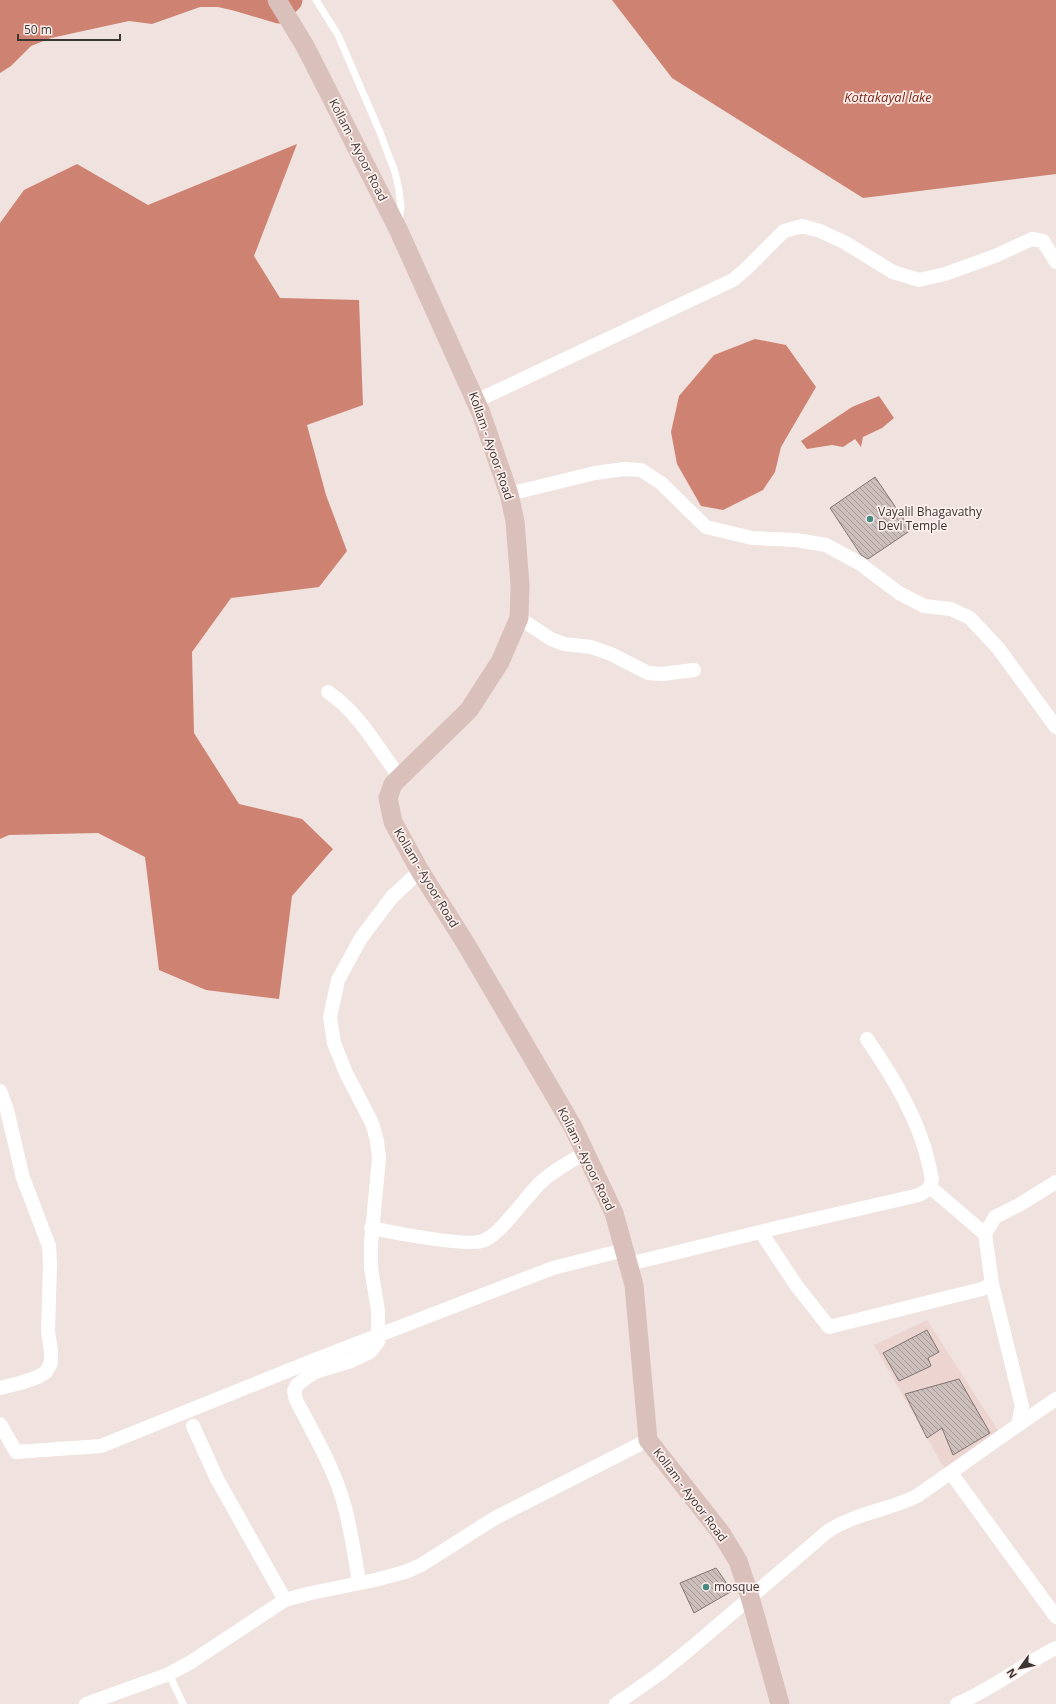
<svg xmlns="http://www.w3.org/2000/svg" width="1056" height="1704" font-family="'Open Sans',sans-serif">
	<defs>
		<pattern id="building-back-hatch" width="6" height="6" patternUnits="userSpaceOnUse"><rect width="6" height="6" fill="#ccbebb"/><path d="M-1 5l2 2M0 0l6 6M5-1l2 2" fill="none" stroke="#a79b99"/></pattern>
	</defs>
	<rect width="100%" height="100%" fill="#f0e2df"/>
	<path fill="#ecd5d0" d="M 927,1320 L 999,1432 L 944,1468 L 874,1345 Z"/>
	<g fill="#ce8272">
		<path d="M 0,0 L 258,0 L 270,19 L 218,7 L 200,7 L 152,24 L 129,21 L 51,38 L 31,46 L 11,66 L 0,73 Z"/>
		<path d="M 612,0 L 1056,0 L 1056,174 L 863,198 L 672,78 Z"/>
		<path d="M 297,144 L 254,256 L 280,298 L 359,300 L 363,405 L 307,425 L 326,495 L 347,551 L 319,587 L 231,598 L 192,652 L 194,733 L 239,804 L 302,819 L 333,849 L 292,896 L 279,999 L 206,990 L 159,970 L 145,857 L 98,833 L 9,835 L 0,839 L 0,223 L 24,190 L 77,164 L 148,205 Z"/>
		<path d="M 755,339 L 786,345 L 816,387 L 781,447 L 775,472 L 763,490 L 723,510 L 701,506 L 677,464 L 671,432 L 679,396 L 714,355 Z"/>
		<path d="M 879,396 L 894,418 L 882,428 L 863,437 L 861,447 L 855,439 L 843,447 L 832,445 L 807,449 L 801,441 L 852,407 Z"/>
	</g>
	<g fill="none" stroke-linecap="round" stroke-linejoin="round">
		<path stroke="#ce8272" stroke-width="25" d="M 242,0 L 279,11 L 290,0"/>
	</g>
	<g fill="url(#building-back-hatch)" stroke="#827572">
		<path d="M 875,477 L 911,530 L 868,559 L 861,555 L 830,508 Z"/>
		<path d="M 927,1330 L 939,1352 L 928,1358 L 931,1366 L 899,1381 L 883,1353 Z"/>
		<path d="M 959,1379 L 990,1433 L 953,1455 L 942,1428 L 927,1438 L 905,1394 Z"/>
		<path d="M 716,1568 L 732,1591 L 694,1613 L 680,1583 Z"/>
	</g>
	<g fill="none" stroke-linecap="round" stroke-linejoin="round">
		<g stroke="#fff" stroke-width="7">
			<path d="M 316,0 L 338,35 L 379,130 L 395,172 L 399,190 L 401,207 L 399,221"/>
			<path d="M 169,1674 L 183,1704"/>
		</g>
		<g stroke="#fff" stroke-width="14">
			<path d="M 476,401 L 733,280 L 746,269 L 784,231 L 802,226 L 820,231 L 844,242 L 893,272 L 919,280 L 945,274 L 995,256 L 1032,239 L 1043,241 L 1056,262"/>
			<path d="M 509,494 L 595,473 L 624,469 L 641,470 L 661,483 L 706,527 L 752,538 L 796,540 L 826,545 L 859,563 L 899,593 L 924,606 L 951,609 L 970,618 L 998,648 L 1056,727"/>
			<path d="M 519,618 L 551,639 L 564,644 L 591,647 L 611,654 L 648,673 L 662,674 L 694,670"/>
			<path d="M 328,692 C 359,713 378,748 400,778"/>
			<path d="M 0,1091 L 7,1110 L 23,1178 L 49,1246 L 50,1264 L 48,1331 L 51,1351 L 51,1363 L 46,1372 L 38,1377 L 20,1383 L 0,1388"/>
			<path d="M 930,1187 L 985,1234"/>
			<path d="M 371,1228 C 391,1232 471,1248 485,1240 C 502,1232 525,1198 540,1183 C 553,1171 569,1162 585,1153"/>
			<path d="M 761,1232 L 796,1285 L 829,1327 L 982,1289 L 992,1284"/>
			<path d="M 629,1264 L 780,1227 L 915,1196 C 920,1195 927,1191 930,1186 C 934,1180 930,1172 929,1165 C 919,1119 893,1077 867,1039"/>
			<path d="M 0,1424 L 16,1452 L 101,1446 L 317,1359 L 553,1268 L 624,1250"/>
			<path d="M 1018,1425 L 1056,1399"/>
			<path d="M 193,1426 L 217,1479 L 285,1600"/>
			<path d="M 951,1473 L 1056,1617"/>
			<path d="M 359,1583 C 355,1556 351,1528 343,1501 C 333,1466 313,1433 296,1400 L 294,1391 L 297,1385 L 306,1378 L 315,1372 L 351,1361 L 370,1352 L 378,1342 L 378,1311 L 371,1268 L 371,1243 L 379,1158 L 377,1141 L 372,1123 L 346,1073 L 334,1043 L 330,1017 L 338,980 L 361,938 L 392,897 L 420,871"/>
			<path d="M 86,1704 L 169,1674 L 191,1662 L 285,1600 L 311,1593 L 375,1580 L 405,1572 L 421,1565 L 495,1518 L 648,1440"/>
			<path d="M 616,1704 L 659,1674 L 690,1649 L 828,1531 C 856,1513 889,1510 917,1496 L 1018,1425 L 1022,1406 L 992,1284 L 985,1234 L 995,1217 L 1019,1205 L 1056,1182"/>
			<path d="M 957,1704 C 992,1689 1022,1665 1056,1648"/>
		</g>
		<path stroke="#d9c0bb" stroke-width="19" d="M 277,0 L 305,46 L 398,229 L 481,413 L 509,494 L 515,521 L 520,585 L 519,618 L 500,662 L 469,710 L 393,784 L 388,798 L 393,822 L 420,871 L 466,944 L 573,1127 L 614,1213 L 634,1285 L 648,1440 L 721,1533 L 738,1561 L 750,1597 L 780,1704"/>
	</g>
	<g fill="#468b80" stroke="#fdefec" stroke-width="1.5">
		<circle cx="870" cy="519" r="4"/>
		<circle cx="706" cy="1587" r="4"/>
	</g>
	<g text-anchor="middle" stroke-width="3.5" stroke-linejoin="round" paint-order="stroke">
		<g font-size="12" fill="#3b3534" stroke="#fdefec">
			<text transform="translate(358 150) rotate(63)" y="4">Kollam - Ayoor Road</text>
			<text transform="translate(491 446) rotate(71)" y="4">Kollam - Ayoor Road</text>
			<text transform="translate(426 878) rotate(59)" y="4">Kollam - Ayoor Road</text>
			<text transform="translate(586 1159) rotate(64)" y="4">Kollam - Ayoor Road</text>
			<text transform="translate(690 1495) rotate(53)" y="4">Kollam - Ayoor Road</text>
		</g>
		<g font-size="12" fill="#3b3534" stroke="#fdefec" text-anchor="start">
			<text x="878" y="516">Vayalil Bhagavathy<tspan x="878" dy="14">Devi Temple</tspan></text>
			<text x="714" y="1591">mosque</text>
		</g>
		<g font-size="13" font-style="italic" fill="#7e2314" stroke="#fdefec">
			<text x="888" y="102">Kottakayal lake</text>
		</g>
	</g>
	<g transform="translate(1020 1668) rotate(237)" stroke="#fdefec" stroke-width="3" paint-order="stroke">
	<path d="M0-3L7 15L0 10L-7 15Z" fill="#3b3534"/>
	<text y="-6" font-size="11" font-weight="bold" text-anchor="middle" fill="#3b3534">N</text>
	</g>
	<path d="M18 34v6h102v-6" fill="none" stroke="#3b3534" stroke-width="2"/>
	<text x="24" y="34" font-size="12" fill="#3b3534" stroke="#fdefec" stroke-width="3" paint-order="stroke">50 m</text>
</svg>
